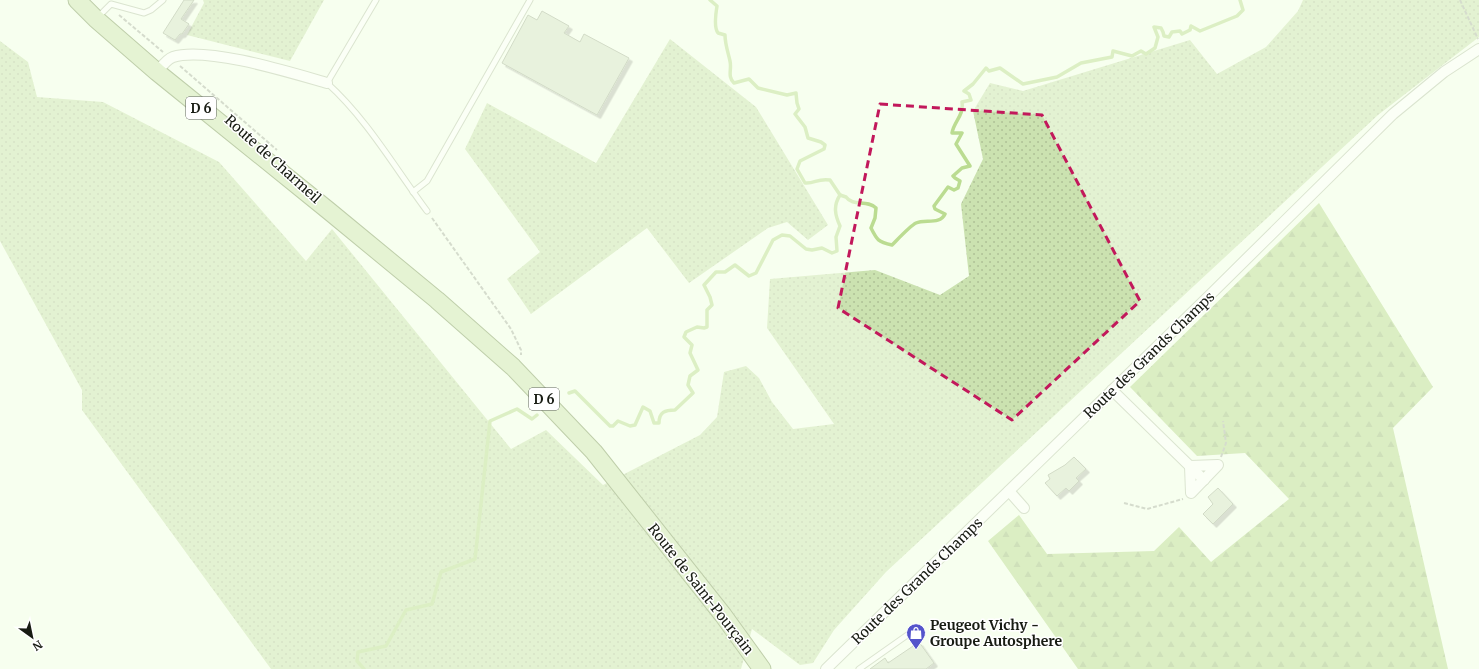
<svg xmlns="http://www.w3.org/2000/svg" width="1479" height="669" font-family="Merriweather,serif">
	<defs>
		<pattern id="grass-dots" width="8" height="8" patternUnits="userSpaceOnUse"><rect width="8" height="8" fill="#cbe2b0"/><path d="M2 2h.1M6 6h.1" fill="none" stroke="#aec196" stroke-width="1.8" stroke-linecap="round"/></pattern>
		<pattern id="forest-firs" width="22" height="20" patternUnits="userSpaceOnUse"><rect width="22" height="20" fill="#b8d98f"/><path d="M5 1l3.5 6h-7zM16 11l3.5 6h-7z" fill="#9dba7a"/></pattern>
		<filter id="shadow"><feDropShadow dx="3.5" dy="3.5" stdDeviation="0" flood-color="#0004"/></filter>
	</defs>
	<rect width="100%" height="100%" fill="#f7ffef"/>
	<g fill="url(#grass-dots)">
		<path d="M 203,0 L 324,0 L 290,61 L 187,35 L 204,3 Z"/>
		<path d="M 1303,0 L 1479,0 L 1479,37 L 1378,115 L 886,572 L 834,630 L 813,663 L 800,665 L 752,629 L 741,669 L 271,669 L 82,410 L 82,390 L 0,241 L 0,41 L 28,62 L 37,97 L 103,102 L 219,162 L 306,261 L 332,229 L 511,449 L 546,430 L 603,485 L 700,435 L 717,417 L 724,372 L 746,366 L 759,378 L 772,402 L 793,429 L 834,424 L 767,328 L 770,279 L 875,270 L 940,295 L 969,276 L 961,204 L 983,159 L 973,111 L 990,83 L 1023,91 L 1190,40 L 1217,74 L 1266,47 L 1298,11 Z"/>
		<path d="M 670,39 L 756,107 L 828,225 L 808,240 L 787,222 L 768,228 L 689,283 L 647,228 L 531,314 L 507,279 L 540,252 L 465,149 L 487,103 L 596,163 Z"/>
	</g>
	<path fill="url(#forest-firs)" d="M 1319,203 L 1433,387 L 1393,428 L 1448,669 L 1078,669 L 988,541 L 1019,515 L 1047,554 L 1154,551 L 1179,527 L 1211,562 L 1289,499 L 1245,453 L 1197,456 L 1130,387 Z"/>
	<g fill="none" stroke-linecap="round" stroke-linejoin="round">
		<g stroke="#bbdc91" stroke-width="3.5">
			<path d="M 710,0 L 717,6 C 716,12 714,28 718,33 L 725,35 C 725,44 728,52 730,61 C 732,70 727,76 734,83 L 749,79 L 758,88 L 787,95 L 796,93 L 797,103 L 799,109 L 795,114 L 805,127 L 808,138 L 821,142 L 825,145 L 824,149 L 800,161 L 797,169 L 805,183 C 815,184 817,178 830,180 L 840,195"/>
			<path d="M 840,195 L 846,197 C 853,207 867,199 876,208 L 875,218 L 871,228 C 877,240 878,242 892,245 C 898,239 910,226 916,223 C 925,219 940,225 945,214 L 935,209 L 934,206 L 948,187 L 954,190 L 958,188 L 960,181 L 955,178 L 953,176 L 962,168 L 970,166 L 956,144 L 962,133 L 952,133 C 954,121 964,116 962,102 L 971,100 L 969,94 L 964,91 L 973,84 L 986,68 L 989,71 L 1000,68 L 1023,84 L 1057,77 L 1081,63 L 1112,57 L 1113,51 L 1132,56 L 1141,51 L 1146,54 L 1155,48 L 1158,37 L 1154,27 L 1161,28 L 1163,32 L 1164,36 L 1169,37 L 1172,32 L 1180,31 L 1182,34 L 1190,30 L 1191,26 L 1200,31 L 1237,16 L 1243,10 L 1240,0"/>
			<path d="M 569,393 L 575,391 L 610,426 L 613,426 L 618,421 L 630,426 L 635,425 L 643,407 L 650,411 L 654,423 L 659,423 C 659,412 665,410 675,410 L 693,393 L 688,385 L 690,376 L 698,370 L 690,353 L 692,345 L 684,337 L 686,332 L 697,327 L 704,328 L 707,327 L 707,310 L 712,305 L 710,297 L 704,285 L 716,272 L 725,272 L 735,265 L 749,276 L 756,273 L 773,240 L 782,235 L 790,236 L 806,249 L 812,250 L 822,248 L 832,253 L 837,251 L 836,237 L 840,226 C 835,215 833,206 840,195"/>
			<path d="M 364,669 L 357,661 L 358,652 L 386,646 L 406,610 L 432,604 L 441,572 L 475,559 L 490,421 L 517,409 L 532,419 L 537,415"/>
		</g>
	</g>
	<g fill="#d6e2c8" stroke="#a4b097" filter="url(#shadow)">
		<path d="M 184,0 L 194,0 L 181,19 L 189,24 L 182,34 L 180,34 L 175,40 L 163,33 Z"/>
		<path d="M 542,11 L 569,26 L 564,33 L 580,42 L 584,34 L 629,58 L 597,115 L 502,63 L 528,15 L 537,20 Z"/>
		<path d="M 1074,457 L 1086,469 L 1076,478 L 1079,481 L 1069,491 L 1066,488 L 1057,496 L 1045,483 L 1050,479 L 1048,475 L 1065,465 Z"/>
		<path d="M 1218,488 L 1233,504 L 1213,524 L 1203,514 L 1213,504 L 1208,497 Z"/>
		<path d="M 919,642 L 934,663 L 926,669 L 870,669 L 885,658 L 888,663 Z"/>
	</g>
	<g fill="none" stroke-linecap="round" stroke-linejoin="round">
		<defs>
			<g id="service">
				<path d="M 376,0 L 327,83 C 367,119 395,168 427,211"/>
				<path d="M 98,17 L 111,4 L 144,13 L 151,10 L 163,0"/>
				<path d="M 413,192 L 427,181 L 530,0"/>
				<path d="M 859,669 L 913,631"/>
			</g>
			<g id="minor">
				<path d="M 157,72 C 161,67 167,59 173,57 C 206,46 292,73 327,83"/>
				<path d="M 1112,390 L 1204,480"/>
				<path d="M 1218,465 L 1191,493 L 1190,466 Z"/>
				<path d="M 1009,491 L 1024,508"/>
				<path d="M 826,669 L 1212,293 L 1393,114 L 1444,72 L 1479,49"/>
			</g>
			<path id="primary" d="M 77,0 L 96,19 L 157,72 L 329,211 L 437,300 L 513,367 L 594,452 L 723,615 L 762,669"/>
		</defs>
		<use href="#service" stroke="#b8c4ab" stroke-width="7"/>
		<use href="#minor" stroke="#b8c4ab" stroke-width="12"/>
		<use href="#primary" stroke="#7a9358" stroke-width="19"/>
		<g stroke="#acb2a5" stroke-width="2" stroke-dasharray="4 2" stroke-linecap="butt">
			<path d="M 1460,0 L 1478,39"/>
			<path d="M 119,15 L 163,52"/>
			<path d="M 180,66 L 277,150"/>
			<path d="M 432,218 L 511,329 L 521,350 L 521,355"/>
			<path d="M 1221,457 L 1226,443 L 1223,421"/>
			<path d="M 1124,503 L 1147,509 L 1183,499"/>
		</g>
		<use href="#service" stroke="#fff" stroke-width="5"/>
		<use href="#minor" stroke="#fff" stroke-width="10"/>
		<use href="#primary" stroke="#cee5b1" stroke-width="17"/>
	</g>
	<path d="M0 0H1479V669H0ZM 880,104 L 1042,115 L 1140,301 L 1012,420 L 838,308 Z" fill="#f7ffef" fill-opacity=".55" fill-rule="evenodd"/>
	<path fill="none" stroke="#c2185b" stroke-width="3" stroke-dasharray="8 5" stroke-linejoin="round" d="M 880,104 L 1042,115 L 1140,301 L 1012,420 L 838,308 Z"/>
	<defs>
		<symbol id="shop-pin" viewBox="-11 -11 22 30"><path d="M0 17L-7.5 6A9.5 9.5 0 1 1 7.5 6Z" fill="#5454cb" stroke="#fff"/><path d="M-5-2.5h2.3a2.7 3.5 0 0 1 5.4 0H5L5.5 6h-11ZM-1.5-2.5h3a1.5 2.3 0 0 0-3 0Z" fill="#fff"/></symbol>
	</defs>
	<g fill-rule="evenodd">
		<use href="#shop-pin" x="905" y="622" width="22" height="30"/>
	</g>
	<g text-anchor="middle" stroke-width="3" stroke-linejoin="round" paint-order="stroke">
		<g fill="#fff" stroke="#5d605a" stroke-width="1">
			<rect x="186" y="97" width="30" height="22" rx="3"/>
			<rect x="529" y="388" width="30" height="22" rx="3"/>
		</g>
		<g font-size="13" font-weight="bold" fill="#181c13">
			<text x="201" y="113">D 6</text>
			<text x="544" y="404">D 6</text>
		</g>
		<g font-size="14" fill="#181c13" stroke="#fff">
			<text transform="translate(273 159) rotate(42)" y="5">Route de Charmeil</text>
			<text transform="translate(1149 355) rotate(-44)" y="5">Route des Grands Champs</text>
			<text transform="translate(917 581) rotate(-44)" y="5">Route des Grands Champs</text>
			<text transform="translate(701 589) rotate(52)" y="5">Route de Saint-Pourçain</text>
		</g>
		<g font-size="14" font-weight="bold" fill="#181c13" stroke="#fff" text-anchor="start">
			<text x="930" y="630">Peugeot Vichy -<tspan x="930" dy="16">Groupe Autosphere</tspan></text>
		</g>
	</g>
	<g transform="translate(32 637) rotate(147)" stroke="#ffffff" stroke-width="3" paint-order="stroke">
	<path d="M0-3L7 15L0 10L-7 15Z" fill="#181c13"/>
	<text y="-6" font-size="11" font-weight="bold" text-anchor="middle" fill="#181c13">N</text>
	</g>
</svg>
